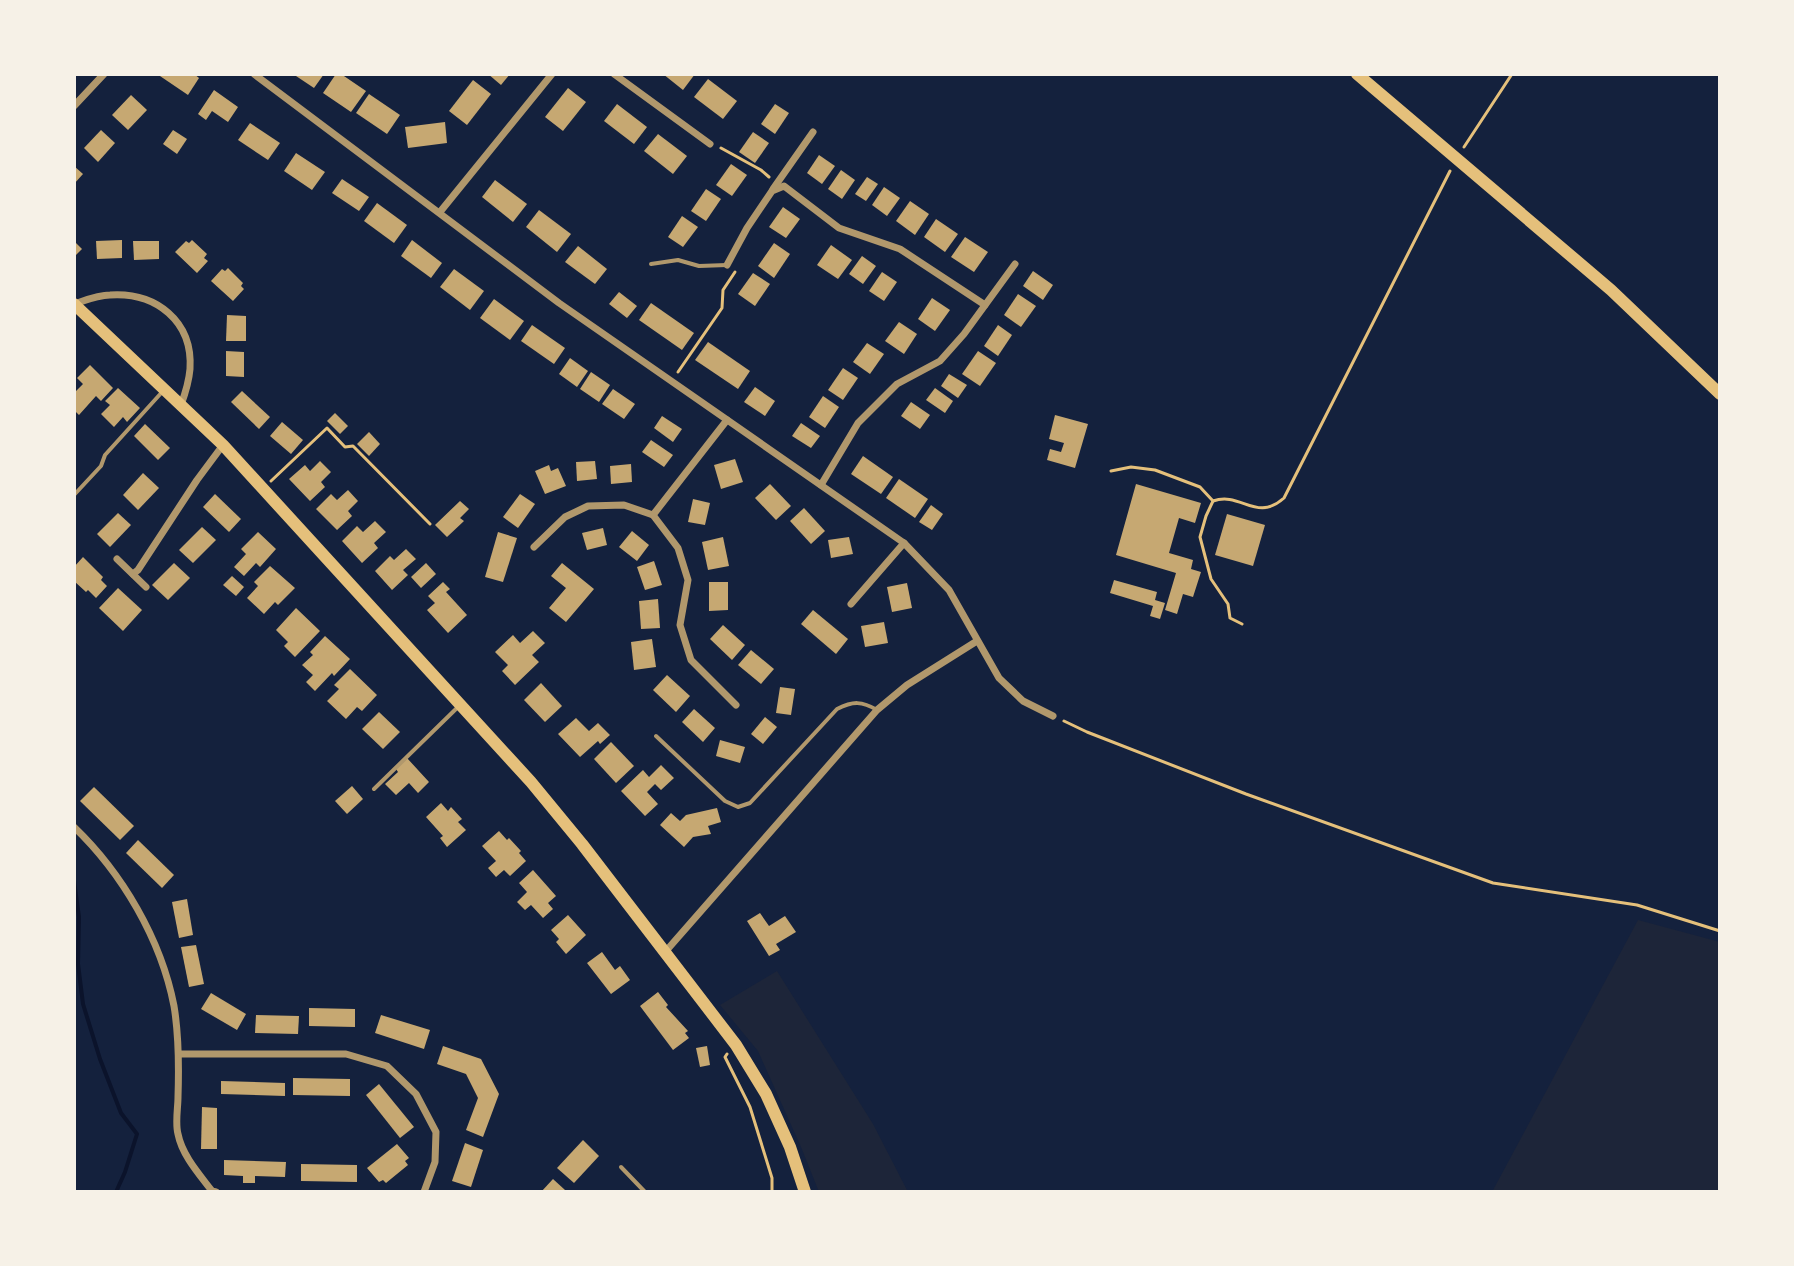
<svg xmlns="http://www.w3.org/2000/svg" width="1794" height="1266" font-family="'Fira Sans Condensed',sans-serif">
	<rect width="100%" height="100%" fill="#14213d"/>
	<g fill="#1d2539">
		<path d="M 1638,920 L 1720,942 L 1720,1192 L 1492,1192 Z"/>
		<path d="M 777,971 L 873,1124 L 908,1192 L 819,1192 L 801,1147 L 758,1051 L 720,1005 Z"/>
	</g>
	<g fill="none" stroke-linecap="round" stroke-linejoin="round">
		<path stroke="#0b132b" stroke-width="4" d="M 74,881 L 79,917 L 78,964 L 83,1004 L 100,1059 L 121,1113 L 137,1134 L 125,1172 L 116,1192"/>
	</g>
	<g fill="#c6a872">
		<path d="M 157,74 L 194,74 L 199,78 L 188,95 Z"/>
		<path d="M 293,74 L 324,74 L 314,88 Z"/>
		<path d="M 336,74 L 341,74 L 366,91 L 351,112 L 323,93 Z"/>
		<path d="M 488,74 L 510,74 L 501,85 Z"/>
		<path d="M 663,74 L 695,74 L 683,90 Z"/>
		<path d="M 708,79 L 737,101 L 723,119 L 694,97 Z"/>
		<path d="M 473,80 L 491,94 L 467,125 L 449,111 Z"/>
		<path d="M 568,88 L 586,102 L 563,131 L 545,117 Z"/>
		<path d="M 214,90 L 238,107 L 228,122 L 212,111 L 206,120 L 198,114 Z"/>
		<path d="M 369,94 L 400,115 L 387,134 L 356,113 Z"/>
		<path d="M 131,95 L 147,110 L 128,130 L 112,115 Z"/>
		<path d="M 617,104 L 647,127 L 634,144 L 604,121 Z"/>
		<path d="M 775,104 L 789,113 L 775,134 L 761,124 Z"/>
		<path d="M 445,122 L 447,143 L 408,148 L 405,127 Z"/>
		<path d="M 250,123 L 280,143 L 268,160 L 238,140 Z"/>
		<path d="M 101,130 L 115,143 L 98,162 L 84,148 Z"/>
		<path d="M 173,130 L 187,139 L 177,154 L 163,144 Z"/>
		<path d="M 753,132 L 769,143 L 755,163 L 739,152 Z"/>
		<path d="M 658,134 L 687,156 L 673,174 L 644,151 Z"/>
		<path d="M 296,153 L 325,172 L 312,190 L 284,171 Z"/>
		<path d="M 819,155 L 835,166 L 822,184 L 807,173 Z"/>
		<path d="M 731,164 L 747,175 L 732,196 L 716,185 Z"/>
		<path d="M 74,166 L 83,174 L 74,184 Z"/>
		<path d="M 841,170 L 855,180 L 842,199 L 828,189 Z"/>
		<path d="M 867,177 L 878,184 L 866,201 L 855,194 Z"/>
		<path d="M 342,179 L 369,197 L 359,211 L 332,193 Z"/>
		<path d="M 495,180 L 527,204 L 513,222 L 482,197 Z"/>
		<path d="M 884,187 L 900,198 L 887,216 L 872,205 Z"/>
		<path d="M 706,189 L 721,199 L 706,221 L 691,211 Z"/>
		<path d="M 910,201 L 929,214 L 915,235 L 896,221 Z"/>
		<path d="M 377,203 L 407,225 L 394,243 L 364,221 Z"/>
		<path d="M 783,207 L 800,219 L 786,238 L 769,227 Z"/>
		<path d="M 539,210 L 571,234 L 557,252 L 526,227 Z"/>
		<path d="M 682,216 L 698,227 L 683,247 L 668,237 Z"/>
		<path d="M 936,219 L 958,234 L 945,252 L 924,237 Z"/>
		<path d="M 965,237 L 988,252 L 974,272 L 951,257 Z"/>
		<path d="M 122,240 L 122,258 L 97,259 L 96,241 Z"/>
		<path d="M 192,240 L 207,254 L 204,258 L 208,261 L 197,273 L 175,252 L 186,241 L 189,243 Z"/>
		<path d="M 412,240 L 442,263 L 431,278 L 401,256 Z"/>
		<path d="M 74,241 L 82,249 L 74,257 Z"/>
		<path d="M 133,241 L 159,241 L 159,259 L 134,260 Z"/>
		<path d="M 774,243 L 790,254 L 774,278 L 758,266 Z"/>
		<path d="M 831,245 L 852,260 L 838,279 L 817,265 Z"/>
		<path d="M 578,246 L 607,269 L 595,284 L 565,262 Z"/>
		<path d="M 862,256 L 876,266 L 863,284 L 849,274 Z"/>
		<path d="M 228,268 L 243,283 L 241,286 L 244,289 L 233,301 L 211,281 L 222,269 L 225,271 Z"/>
		<path d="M 454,269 L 484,291 L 470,310 L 440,287 Z"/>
		<path d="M 1033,271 L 1053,285 L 1043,300 L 1023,286 Z"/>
		<path d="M 882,272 L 897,282 L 884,301 L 869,291 Z"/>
		<path d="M 753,273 L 770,284 L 755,306 L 738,294 Z"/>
		<path d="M 619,292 L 637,306 L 627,318 L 609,304 Z"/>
		<path d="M 1018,294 L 1036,306 L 1021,327 L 1004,315 Z"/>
		<path d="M 932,298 L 950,310 L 935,331 L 918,319 Z"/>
		<path d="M 494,299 L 524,321 L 510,340 L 480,318 Z"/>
		<path d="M 651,303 L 694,333 L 682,350 L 639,320 Z"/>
		<path d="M 227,315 L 246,316 L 246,341 L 226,341 Z"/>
		<path d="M 899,322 L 917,334 L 904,354 L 885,341 Z"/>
		<path d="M 532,325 L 565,348 L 554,364 L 521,341 Z"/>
		<path d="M 998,325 L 1012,335 L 998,356 L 984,346 Z"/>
		<path d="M 708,342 L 750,371 L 738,389 L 695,360 Z"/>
		<path d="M 867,343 L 884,354 L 870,374 L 853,362 Z"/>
		<path d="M 226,351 L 244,352 L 244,377 L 226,376 Z"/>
		<path d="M 978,351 L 996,363 L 980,386 L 962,374 Z"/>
		<path d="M 570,358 L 588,371 L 577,387 L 559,374 Z"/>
		<path d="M 90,365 L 113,388 L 101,401 L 96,396 L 79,415 L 74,410 L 74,393 L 83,384 L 77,378 Z"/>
		<path d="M 843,368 L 858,378 L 843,400 L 828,390 Z"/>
		<path d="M 591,372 L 610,385 L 599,402 L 580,389 Z"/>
		<path d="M 949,374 L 967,385 L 958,398 L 941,386 Z"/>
		<path d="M 755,387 L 775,401 L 765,416 L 744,402 Z"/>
		<path d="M 118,388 L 140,408 L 127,422 L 123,417 L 114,427 L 101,414 L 110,405 L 105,401 Z"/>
		<path d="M 935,388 L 953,401 L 945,413 L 926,400 Z"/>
		<path d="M 613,389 L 635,404 L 624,419 L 602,404 Z"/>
		<path d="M 242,391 L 270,417 L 259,429 L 231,402 Z"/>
		<path d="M 823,396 L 839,407 L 825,428 L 809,417 Z"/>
		<path d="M 911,402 L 930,415 L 920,429 L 901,416 Z"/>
		<path d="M 335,413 L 348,426 L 340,434 L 327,421 Z"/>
		<path d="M 1055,415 L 1088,424 L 1075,468 L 1047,460 L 1050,449 L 1061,452 L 1064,443 L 1049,439 Z"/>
		<path d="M 662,416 L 682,429 L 673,442 L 654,428 Z"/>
		<path d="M 282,422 L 303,440 L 291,454 L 270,436 Z"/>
		<path d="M 801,423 L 820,436 L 811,448 L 792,436 Z"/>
		<path d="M 145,424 L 170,448 L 158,460 L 134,436 Z"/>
		<path d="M 369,432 L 380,444 L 369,456 L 357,444 Z"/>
		<path d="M 651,440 L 673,455 L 664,467 L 642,452 Z"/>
		<path d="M 863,456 L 893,477 L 881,494 L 851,474 Z"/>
		<path d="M 735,459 L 743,482 L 721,489 L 714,465 Z"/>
		<path d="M 320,461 L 331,472 L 321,482 L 325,487 L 310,501 L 289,479 L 305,465 L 310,471 Z"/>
		<path d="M 595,461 L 597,479 L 577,481 L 576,462 Z"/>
		<path d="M 631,464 L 632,482 L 611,484 L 610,466 Z"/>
		<path d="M 549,465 L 551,471 L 558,468 L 566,486 L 545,494 L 535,471 Z"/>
		<path d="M 143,473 L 159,488 L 138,510 L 123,495 Z"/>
		<path d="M 899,479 L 928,499 L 915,518 L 886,498 Z"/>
		<path d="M 770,484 L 791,506 L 776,520 L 755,498 Z"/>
		<path d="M 1136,484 L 1201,503 L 1195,523 L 1179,518 L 1169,553 L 1193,560 L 1191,569 L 1201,572 L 1193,597 L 1183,594 L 1177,614 L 1165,610 L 1176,573 L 1116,555 Z"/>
		<path d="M 348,490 L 358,501 L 348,511 L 352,516 L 337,530 L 316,509 L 331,494 L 337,500 Z"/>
		<path d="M 215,494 L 241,519 L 229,532 L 203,507 Z"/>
		<path d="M 520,494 L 535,504 L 518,528 L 503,517 Z"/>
		<path d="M 693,499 L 710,503 L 705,525 L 688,522 Z"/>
		<path d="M 460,501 L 469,509 L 460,518 L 464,521 L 447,537 L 435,525 Z"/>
		<path d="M 931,505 L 943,514 L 932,530 L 919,522 Z"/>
		<path d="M 804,508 L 825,531 L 811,544 L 790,521 Z"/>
		<path d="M 118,513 L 131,525 L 110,547 L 97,534 Z"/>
		<path d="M 1227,514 L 1265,525 L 1253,566 L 1215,555 Z"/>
		<path d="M 375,521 L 386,532 L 374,543 L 378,548 L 362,563 L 342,541 L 357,526 L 363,532 Z"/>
		<path d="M 202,527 L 216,540 L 193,563 L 179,550 Z"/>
		<path d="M 603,528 L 607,545 L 587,550 L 582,533 Z"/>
		<path d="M 632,531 L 649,545 L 637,561 L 619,547 Z"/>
		<path d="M 258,532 L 276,549 L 260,567 L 256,563 L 244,576 L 234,567 L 246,554 L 241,549 Z"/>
		<path d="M 498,532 L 517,538 L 503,582 L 485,577 Z"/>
		<path d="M 723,537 L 729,566 L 708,570 L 702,542 Z"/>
		<path d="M 849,537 L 853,554 L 831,558 L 828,540 Z"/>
		<path d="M 406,549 L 416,559 L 403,570 L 408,575 L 392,590 L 375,571 L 390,556 L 394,560 Z"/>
		<path d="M 83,557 L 103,577 L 101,580 L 107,586 L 96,598 L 88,590 L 86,592 L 74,581 L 76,579 L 74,577 L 74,567 Z"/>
		<path d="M 654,561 L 662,585 L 645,590 L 637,567 Z"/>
		<path d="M 174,563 L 190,578 L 168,600 L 152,585 Z"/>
		<path d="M 426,563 L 436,574 L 421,588 L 411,577 Z"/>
		<path d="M 562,563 L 594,589 L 566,622 L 549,608 L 566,588 L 551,576 Z"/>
		<path d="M 270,566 L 295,588 L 278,605 L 275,602 L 264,614 L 247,598 L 258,586 L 254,582 Z"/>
		<path d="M 232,576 L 244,587 L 236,596 L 223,585 Z"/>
		<path d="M 1114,580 L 1157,592 L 1155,600 L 1165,603 L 1160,619 L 1150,616 L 1153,606 L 1110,593 Z"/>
		<path d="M 443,582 L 450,589 L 446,592 L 467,615 L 448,633 L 427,610 L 435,603 L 428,596 Z"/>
		<path d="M 709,582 L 728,582 L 728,610 L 709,611 Z"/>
		<path d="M 907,583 L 912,608 L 892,612 L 887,587 Z"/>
		<path d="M 118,588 L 142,610 L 123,631 L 99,608 Z"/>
		<path d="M 658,599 L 660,628 L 641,629 L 639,601 Z"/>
		<path d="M 296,608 L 320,631 L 295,657 L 284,646 L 288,642 L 276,630 Z"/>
		<path d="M 813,610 L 848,639 L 836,654 L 801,624 Z"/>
		<path d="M 884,622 L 888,643 L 865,647 L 861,626 Z"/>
		<path d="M 723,625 L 745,645 L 732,660 L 710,639 Z"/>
		<path d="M 533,631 L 545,643 L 532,655 L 539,662 L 515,685 L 502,671 L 508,665 L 495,652 L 513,635 L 520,643 Z"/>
		<path d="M 325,636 L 350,659 L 334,676 L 332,673 L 315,691 L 306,682 L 313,675 L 302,665 L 313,655 L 310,652 Z"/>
		<path d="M 652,639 L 656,667 L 634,670 L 631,642 Z"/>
		<path d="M 751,650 L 774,669 L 761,684 L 738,665 Z"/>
		<path d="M 350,669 L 377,695 L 362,711 L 357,707 L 346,719 L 327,701 L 339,689 L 334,685 Z"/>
		<path d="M 667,675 L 690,696 L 676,712 L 653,690 Z"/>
		<path d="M 541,683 L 562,706 L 545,722 L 524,700 Z"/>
		<path d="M 780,687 L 795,689 L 791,715 L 776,713 Z"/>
		<path d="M 694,709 L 715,728 L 703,742 L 682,722 Z"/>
		<path d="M 379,712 L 400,732 L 383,749 L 362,729 Z"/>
		<path d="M 765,717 L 777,727 L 763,744 L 751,734 Z"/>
		<path d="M 576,718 L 589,731 L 598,723 L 610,735 L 600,744 L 598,741 L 580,757 L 558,734 Z"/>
		<path d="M 720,740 L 745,747 L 740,763 L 716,756 Z"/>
		<path d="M 611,742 L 634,766 L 616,783 L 594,759 Z"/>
		<path d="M 407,758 L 429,782 L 418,793 L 409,783 L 396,795 L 385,784 L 398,772 L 396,769 Z"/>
		<path d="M 661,765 L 674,778 L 661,790 L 655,784 L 647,792 L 658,804 L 645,816 L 621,791 L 643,770 L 649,777 Z"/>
		<path d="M 352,786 L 363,799 L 347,814 L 335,801 Z"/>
		<path d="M 94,787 L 134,826 L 120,840 L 80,801 Z"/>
		<path d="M 441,803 L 448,811 L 451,807 L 462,819 L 458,822 L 466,830 L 447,847 L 440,838 L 443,836 L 426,817 Z"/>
		<path d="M 717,808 L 721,822 L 708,826 L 711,834 L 693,837 L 684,847 L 660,825 L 671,813 L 680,821 L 686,815 Z"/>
		<path d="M 499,831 L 507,840 L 509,838 L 521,851 L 519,853 L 526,861 L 510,876 L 504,870 L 496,877 L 488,868 L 496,861 L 482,846 Z"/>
		<path d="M 138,840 L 174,875 L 162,888 L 126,853 Z"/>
		<path d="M 533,870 L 556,896 L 548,903 L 553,909 L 543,918 L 531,905 L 525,910 L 517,902 L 527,892 L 519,883 Z"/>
		<path d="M 187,899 L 193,935 L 179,938 L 172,902 Z"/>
		<path d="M 760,913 L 769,926 L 785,916 L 796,932 L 776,944 L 780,950 L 769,956 L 747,921 Z"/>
		<path d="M 568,915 L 586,935 L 566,954 L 556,942 L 559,939 L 551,930 Z"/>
		<path d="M 196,945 L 204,984 L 189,987 L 181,947 Z"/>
		<path d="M 602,952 L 615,970 L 620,966 L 630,980 L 611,994 L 587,963 Z"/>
		<path d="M 658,992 L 668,1005 L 666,1007 L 688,1031 L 685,1033 L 689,1038 L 673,1050 L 640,1006 Z"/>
		<path d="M 211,993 L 246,1014 L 237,1030 L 201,1009 Z"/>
		<path d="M 309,1008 L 355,1009 L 355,1027 L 309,1026 Z"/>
		<path d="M 256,1015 L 299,1016 L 298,1034 L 255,1033 Z"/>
		<path d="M 381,1015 L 430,1030 L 424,1049 L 375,1033 Z"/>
		<path d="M 443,1046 L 481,1059 L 499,1094 L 483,1137 L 466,1130 L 478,1098 L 466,1074 L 437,1064 Z"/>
		<path d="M 707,1046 L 710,1065 L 700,1067 L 696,1048 Z"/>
		<path d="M 293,1078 L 350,1079 L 350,1096 L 293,1095 Z"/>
		<path d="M 221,1081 L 285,1083 L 285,1096 L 221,1094 Z"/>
		<path d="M 379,1084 L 414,1127 L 400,1138 L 366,1095 Z"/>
		<path d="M 202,1107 L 217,1108 L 217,1149 L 201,1149 Z"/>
		<path d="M 583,1140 L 599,1156 L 574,1183 L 557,1168 Z"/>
		<path d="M 465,1143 L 483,1150 L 471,1187 L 452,1181 Z"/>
		<path d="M 397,1144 L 409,1158 L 405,1161 L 408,1165 L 386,1183 L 383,1180 L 379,1182 L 367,1168 Z"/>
		<path d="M 224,1160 L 286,1162 L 285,1177 L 255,1176 L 255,1183 L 243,1183 L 243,1176 L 224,1175 Z"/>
		<path d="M 301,1164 L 357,1165 L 357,1182 L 301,1181 Z"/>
		<path d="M 553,1179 L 565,1190 L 563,1192 L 541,1192 Z"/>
	</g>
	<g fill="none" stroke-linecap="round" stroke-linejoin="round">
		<g stroke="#e5c07b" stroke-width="3">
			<path d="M 1464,147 L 1512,74"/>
			<path d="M 721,148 L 761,170 L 769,177"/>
			<path d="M 678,372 L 722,308 L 723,290 L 735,272"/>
			<path d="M 1111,471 L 1131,467 L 1155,470 L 1200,487 L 1213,501 L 1206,516 L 1200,537 L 1211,579 L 1228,604 L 1230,618 L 1242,624"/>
			<path d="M 271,481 L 327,428 L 345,447 L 353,446 L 430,524"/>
			<path d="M 1213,501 C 1241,491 1256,523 1284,498 L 1450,171"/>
			<path d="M 1064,721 L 1087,732 L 1246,794 L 1493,883 L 1637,905 L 1720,931"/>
			<path d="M 727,1054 L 725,1057 L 750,1107 L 772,1178 L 772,1192"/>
		</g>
		<g stroke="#b1986c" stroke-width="4">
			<path d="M 651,264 L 678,260 L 699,266 L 727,265"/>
			<path d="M 74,495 L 101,466 L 105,455 L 163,391"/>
			<path d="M 656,736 L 725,801 L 738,807 L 750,803 L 837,709 C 853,701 862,701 877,710"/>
			<path d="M 374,789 L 459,706"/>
			<path d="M 621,1167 L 645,1192"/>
		</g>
		<g stroke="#b1986c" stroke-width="7">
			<path d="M 254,74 L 559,303 L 904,543 L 949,590 L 999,678 L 1023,701 L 1053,716"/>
			<path d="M 614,74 L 710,144"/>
			<path d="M 74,106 L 104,74"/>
			<path d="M 773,189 L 813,132"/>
			<path d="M 440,212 L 552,74"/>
			<path d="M 727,265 L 747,228 L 772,191 L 784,186 L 839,228 L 900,249 L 985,305"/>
			<path d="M 74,304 C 86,300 98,295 110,295 C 156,292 193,321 190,369 C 189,381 185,394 181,405"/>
			<path d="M 821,485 L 858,423 L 897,384 L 940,361 L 964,334 L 1015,264"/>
			<path d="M 653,515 L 727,420"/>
			<path d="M 534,547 L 565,517 L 588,506 L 624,505 L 653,515 L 678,548 L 688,580 L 680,625 L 691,660 L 736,705"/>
			<path d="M 117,559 L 146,587"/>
			<path d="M 133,574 L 138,570 L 197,480 L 223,445"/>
			<path d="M 851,604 L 904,543"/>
			<path d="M 74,827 C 122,873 161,939 174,1006 C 179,1036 179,1067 178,1097 C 178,1108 175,1123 178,1134 C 182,1155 199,1174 212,1191 L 216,1192"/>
			<path d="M 666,951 L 877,710 L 907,685 L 977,641"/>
			<path d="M 179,1054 L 346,1054 L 387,1066 L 416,1094 L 436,1132 L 435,1162 L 424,1192"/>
		</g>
		<g stroke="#e5c07b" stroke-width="12">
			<path d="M 1357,74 L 1611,290 L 1720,394"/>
			<path d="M 74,304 L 223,445 L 531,782 L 582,844 L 736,1045 L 766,1094 L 790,1147 L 805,1192"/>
		</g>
	</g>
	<rect width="1794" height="1266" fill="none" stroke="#f6f1e7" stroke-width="152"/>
</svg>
